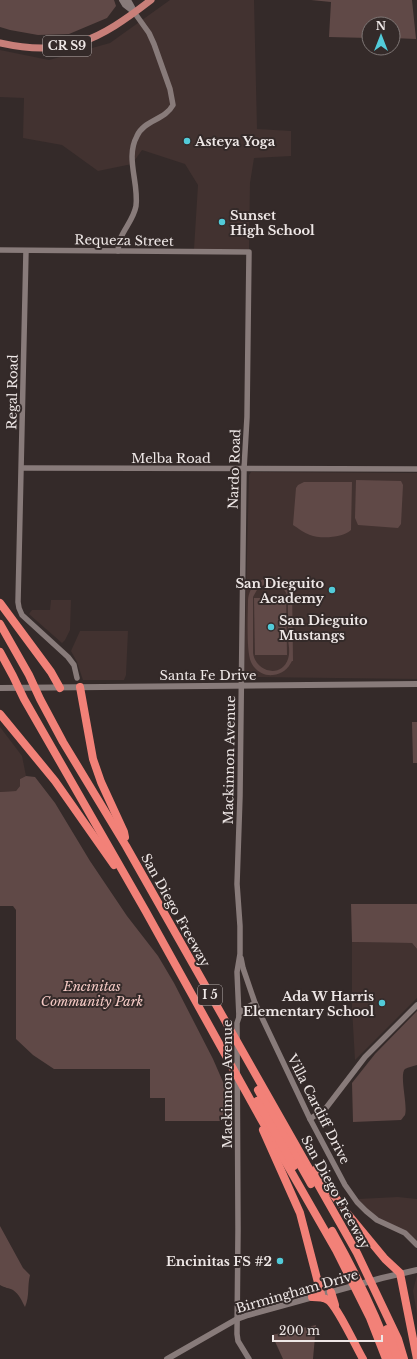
<svg xmlns="http://www.w3.org/2000/svg" width="417" height="1359" font-family="'Libre Baskerville',serif">
	<rect width="100%" height="100%" fill="#342a29"/>
	<g fill="#423230">
		<path d="M 170,0 L 254,0 L 257,129 L 291,131 L 291,156 L 254,158 L 250,183 L 249,249 L 194,249 L 198,185 L 185,164 L 142,150 L 132,164 L 98,171 L 62,145 L 23,138 L 24,98 L 0,97 L 0,50 L 49,60 L 110,43 Z"/>
		<path d="M 251,472 L 417,473 L 417,679 L 244,677 L 249,475 Z"/>
		<path d="M 51,600 L 71,600 L 70,630 L 65,640 L 62,643 L 29,614 L 32,610 L 50,610 Z"/>
		<path d="M 80,631 L 128,631 L 126,675 L 124,680 L 83,680 L 77,662 L 71,651 Z"/>
		<path d="M 0,727 L 22,756 L 26,776 L 20,779 L 20,786 L 16,791 L 0,792 Z"/>
		<path d="M 352,942 L 412,943 L 417,949 L 417,998 L 355,1060 L 352,1008 Z"/>
		<path d="M 398,1197 L 417,1199 L 417,1242 L 378,1219 L 358,1199 Z"/>
		<path d="M 417,1275 L 417,1314 L 413,1291 Z"/>
	</g>
	<g fill="#604947" fill-rule="evenodd">
		<path d="M 0,0 L 114,0 L 116,6 L 107,18 L 69,34 L 38,35 L 10,30 L 0,27 Z"/>
		<path d="M 311,0 L 412,0 L 416,39 L 393,38 L 393,24 L 369,24 L 369,38 L 329,37 L 331,2 Z"/>
		<path d="M 356,480 L 401,481 L 403,485 L 401,524 L 398,528 L 358,525 L 355,518 Z"/>
		<path d="M 304,482 L 352,482 L 351,530 C 343,538 320,539 310,535 C 304,533 298,528 293,525 L 296,488 L 298,485 Z"/>
		<path d="M 267,578 L 277,579 L 287,586 L 292,585 L 293,661 L 292,661 C 288,669 282,674 273,675 C 264,676 255,671 251,662 C 246,651 248,614 248,600 C 249,589 255,581 267,578 ZM 267,583 C 279,582 287,589 288,600 C 288,613 288,627 288,640 C 289,646 290,653 288,659 C 282,678 256,673 253,653 L 253,597 L 258,588 Z"/>
		<path d="M 254,598 L 286,598 L 287,655 L 255,655 Z"/>
		<path d="M 412,722 L 417,722 L 417,763 L 413,763 Z"/>
		<path d="M 26,776 L 35,777 L 55,803 L 90,861 L 127,916 L 158,956 L 174,983 L 213,1059 L 230,1098 L 231,1121 L 165,1121 L 165,1098 L 150,1098 L 150,1069 L 54,1069 L 33,1055 L 16,1039 L 16,910 L 13,906 L 0,906 L 0,792 L 16,791 L 20,786 L 20,779 Z"/>
		<path d="M 351,904 L 417,904 L 417,949 L 412,943 L 352,942 Z"/>
		<path d="M 417,1011 L 417,1065 C 414,1066 408,1067 405,1069 C 399,1074 408,1106 405,1115 C 405,1115 401,1120 401,1120 L 353,1122 L 352,1083 L 375,1054 Z"/>
		<path d="M 0,1226 L 23,1268 L 30,1275 C 27,1287 30,1295 25,1307 C 22,1301 19,1294 13,1290 C 9,1288 5,1288 0,1285 Z"/>
		<path d="M 316,1325 L 313,1359 L 283,1359 L 272,1335 Z"/>
	</g>
	<g fill="none" stroke-linecap="round" stroke-linejoin="round">
		<g stroke="#887b7a" stroke-width="5.5">
			<path d="M 0,250 L 249,252 L 247,417 L 244,469 L 240,796 L 237,884 L 240,926 L 240,954 L 237,972 L 239,1017 L 237,1023 L 238,1230 L 237,1334 L 238,1341 L 249,1359"/>
			<path d="M 26,251 L 18,602 L 19,608 L 22,615 L 68,657 L 74,665 L 77,678"/>
			<path d="M 118,251 C 118,233 133,223 136,206 C 139,182 125,158 137,136 C 144,120 165,120 173,105 L 170,89 L 154,44 L 149,33 L 134,12"/>
			<path d="M 22,468 L 417,469"/>
			<path d="M 241,958 L 243,968 L 255,1003 L 310,1119 L 345,1185 L 357,1202 L 366,1211 L 377,1220 L 405,1233 L 417,1245"/>
			<path d="M 239,1016 L 241,1011 L 255,1003"/>
			<path d="M 310,1119 L 326,1108 L 365,1057 L 417,1005"/>
		</g>
		<g stroke="#887b7a" stroke-width="6">
			<path d="M 122,0 L 125,5 L 134,12"/>
			<path d="M 128,0 L 134,11"/>
			<path d="M 0,688 L 417,684"/>
			<path d="M 167,1359 L 237,1319 L 248,1315 L 382,1278 L 417,1270"/>
		</g>
		<path stroke="#c87f79" stroke-width="7" d="M 0,43 C 67,58 99,40 151,0"/>
		<g stroke="#f28178" stroke-width="8">
			<path d="M 0,603 L 51,672 L 60,688"/>
			<path d="M 0,624 L 29,675 L 40,699 L 63,742 L 126,846 L 357,1253 L 398,1339 L 404,1359"/>
			<path d="M 0,652 L 13,676 L 24,699 L 145,910 L 261,1119 L 336,1250 L 370,1318 L 386,1359"/>
			<path d="M 80,687 L 93,759 L 101,782 L 124,832 L 125,837"/>
			<path d="M 0,714 L 55,781 L 114,865"/>
			<path d="M 258,1090 L 311,1184"/>
			<path d="M 257,1101 L 294,1166"/>
			<path d="M 263,1130 L 300,1213 L 321,1294"/>
			<path d="M 315,1170 L 347,1213 L 385,1259 L 400,1273 L 417,1359"/>
			<path d="M 332,1231 C 355,1272 376,1314 392,1359"/>
			<path d="M 331,1292 L 335,1305"/>
			<path d="M 312,1297 C 318,1297 323,1297 328,1300 C 337,1306 356,1347 363,1359"/>
			<path d="M 387,1329 L 398,1359"/>
		</g>
	</g>
	<g fill="#52cbd9" stroke="#342a29" stroke-width="1.5">
		<circle cx="187" cy="141" r="4"/>
		<circle cx="222" cy="222" r="4"/>
		<circle cx="332" cy="590" r="4"/>
		<circle cx="271" cy="627" r="4"/>
		<circle cx="382" cy="1003" r="4"/>
		<circle cx="280" cy="1261" r="4"/>
	</g>
	<g text-anchor="middle" stroke-width="4" stroke-linejoin="round" paint-order="stroke">
		<g fill="#342a29" stroke="#b6aead" stroke-width="1">
			<rect x="43" y="36" width="48" height="20" rx="3"/>
			<rect x="198" y="985" width="24" height="20" rx="3"/>
		</g>
		<g font-size="12" font-weight="bold" fill="#eee7e6">
			<text x="67" y="50">CR S9</text>
			<text x="210" y="999">I 5</text>
		</g>
		<g font-size="13" font-weight="bold" fill="#eee7e6" stroke="#342a29" text-anchor="start">
			<text x="195" y="146">Asteya Yoga</text>
			<text x="230" y="220">Sunset<tspan x="230" dy="15">High School</tspan></text>
			<text x="324" y="588" text-anchor="end">San Dieguito<tspan x="324" dy="15">Academy</tspan></text>
			<text x="279" y="625">San Dieguito<tspan x="279" dy="15">Mustangs</tspan></text>
			<text x="374" y="1001" text-anchor="end">Ada W Harris<tspan x="374" dy="15">Elementary School</tspan></text>
			<text x="272" y="1266" text-anchor="end">Encinitas FS #2</text>
		</g>
		<g font-size="13" fill="#eee7e6" stroke="#342a29">
			<text transform="translate(124 240) rotate(1)" y="5">Requeza Street</text>
			<text transform="translate(12 392) rotate(-89)" y="5">Regal Road</text>
			<text x="171" y="463">Melba Road</text>
			<text transform="translate(234 469) rotate(-88)" y="5">Nardo Road</text>
			<text x="208" y="680">Santa Fe Drive</text>
			<text transform="translate(229 760) rotate(-89)" y="5">Mackinnon Avenue</text>
			<text transform="translate(176 910) rotate(61)" y="5">San Diego Freeway</text>
			<text transform="translate(227 1084) rotate(-90)" y="5">Mackinnon Avenue</text>
			<text transform="translate(319 1109) rotate(63)" y="5">Villa Cardiff Drive</text>
			<text transform="translate(336 1192) rotate(61)" y="5">San Diego Freeway</text>
			<text transform="translate(297 1291) rotate(-16)" y="5">Birmingham Drive</text>
		</g>
		<g font-size="13" font-style="italic" fill="#f6cbc6" stroke="#342a29">
			<text x="92" y="991">Encinitas<tspan x="92" dy="15">Community Park</tspan></text>
		</g>
	</g>
	<g transform="translate(381 36)"><circle r="19" fill="#342a29" stroke="#7e7675"/>
	<path d="M0-3L7 15L0 10L-7 15Z" fill="#52cbd9"/>
	<text y="-6" font-size="11" font-weight="bold" text-anchor="middle" fill="#eee7e6">N</text>
	</g>
	<path d="M273 1335v6h109v-6" fill="none" stroke="#eee7e6" stroke-width="2"/>
	<text x="279" y="1335" font-size="12" fill="#eee7e6" stroke="#342a29" stroke-width="3" paint-order="stroke">200 m</text>
</svg>
